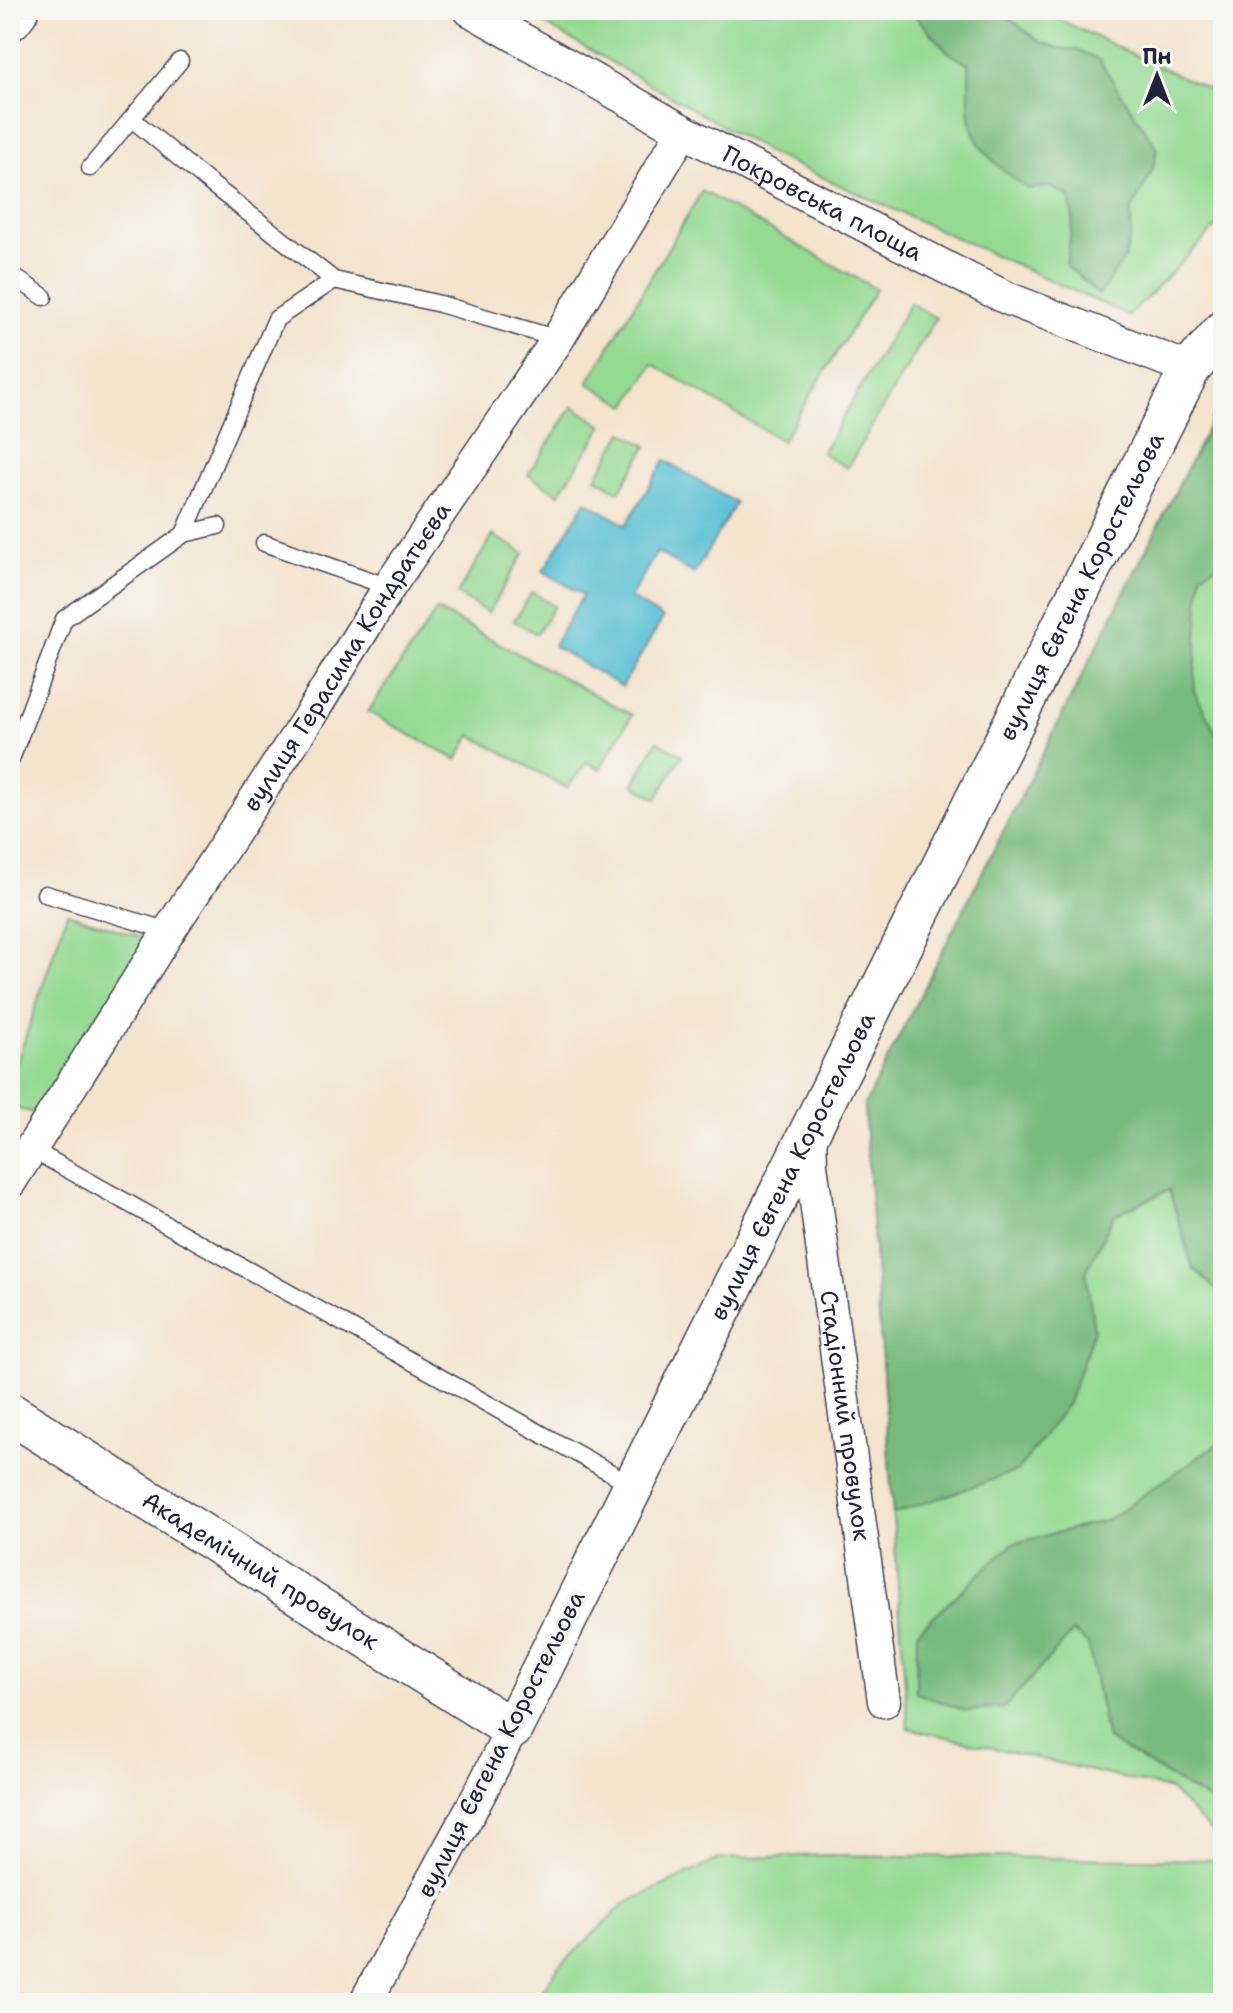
<svg xmlns="http://www.w3.org/2000/svg" width="1233" height="2013" font-family="'Shantell Sans',sans-serif">
	<rect width="100%" height="100%" fill="#f6f6f2"/>
	<filter id="ink" filterUnits="userSpaceOnUse"><feTurbulence type="fractalNoise" baseFrequency=".0125" numOctaves="2"/><feDisplacementMap in="SourceGraphic" scale="16" xChannelSelector="R" yChannelSelector="G"/><feConvolveMatrix kernelMatrix="1 2 1 2 8 2 1 2 1" color-interpolation-filters="sRGB"/></filter>
	<filter id="wash" filterUnits="userSpaceOnUse"><feTurbulence type="fractalNoise" baseFrequency=".006" numOctaves="4" result="noise"/><feDisplacementMap in="SourceGraphic" scale="32" xChannelSelector="R" yChannelSelector="G"/><feGaussianBlur stdDeviation="1.8" result="paint"/><feColorMatrix in="noise" values="0 0 0 0 0 0 0 0 0 0 0 0 0 0 0 0 0 1.4 0 .05"/><feComposite in="paint" operator="in"/></filter>
	<g filter="url(#wash)">
		<rect width="100%" height="100%" fill="#f4e3cd"/>
		<g fill="#95da93" stroke="#5c7e67" stroke-width="2">
			<path d="M 520,10 L 1038,10 L 1204,87 L 1223,100 L 1223,220 L 1129,316 L 773,155 Z"/>
			<path d="M 702,191 L 876,289 L 782,441 L 653,364 L 627,406 L 588,383 Z"/>
			<path d="M 910,303 L 936,318 L 847,468 L 822,453 Z"/>
			<path d="M 1223,398 L 1223,1843 L 1169,1789 L 908,1728 L 864,1106 Z"/>
			<path d="M 573,406 L 603,426 L 559,494 L 528,475 Z"/>
			<path d="M 623,432 L 647,446 L 619,492 L 596,478 Z"/>
			<path d="M 493,535 L 524,553 L 488,613 L 457,594 Z"/>
			<path d="M 532,592 L 554,606 L 537,634 L 514,621 Z"/>
			<path d="M 437,610 L 632,715 L 600,769 L 587,762 L 567,788 L 471,735 L 457,760 L 368,712 Z"/>
			<path d="M 657,741 L 682,755 L 657,799 L 633,785 Z"/>
			<path d="M 67,913 L 150,940 L 39,1114 L 10,1107 L 10,1083 Z"/>
			<path d="M 824,1855 L 1223,1860 L 1223,2003 L 534,2003 L 557,1969 L 624,1904 L 719,1859 Z"/>
		</g>
		<g fill="#78ba7d" stroke="#4d6e5c" stroke-width="2">
			<path d="M 910,10 L 999,10 L 1039,41 L 1058,48 L 1079,50 L 1099,60 L 1157,148 L 1153,169 L 1131,211 L 1131,234 L 1125,257 L 1099,295 L 1066,265 L 1073,219 L 1069,196 L 1050,187 L 1027,189 C 1011,177 986,158 977,140 C 965,119 970,87 969,64 L 949,53 Z"/>
			<path d="M 1223,398 L 1223,562 L 1201,574 L 1194,691 L 1223,746 L 1223,1296 L 1193,1268 L 1169,1190 L 1114,1215 L 1086,1272 L 1094,1330 L 1068,1403 L 1018,1471 L 893,1514 L 864,1106 Z"/>
			<path d="M 1223,1440 L 1223,1809 L 1107,1739 L 1088,1644 L 1073,1632 L 1004,1708 L 966,1711 L 916,1693 L 917,1632 L 1012,1544 L 1107,1520 Z"/>
		</g>
		<path fill="#55bed3" stroke="#3c7087" stroke-width="2" d="M 665,460 L 736,503 L 694,574 L 657,552 L 630,598 L 663,618 L 622,687 L 553,646 L 583,595 L 543,571 L 586,501 L 626,525 Z"/>
	</g>
	<g filter="url(#ink)">
		<g fill="none" stroke-linecap="round" stroke-linejoin="round">
			<defs>
				<g id="service">
					<path d="M 132,119 L 206,180 L 334,280 L 440,304 L 558,339"/>
					<path d="M 90,168 L 180,61"/>
					<path d="M 10,274 L 44,297"/>
					<path d="M 218,526 L 184,534 L 276,319 L 334,280"/>
					<path d="M 264,543 L 389,587"/>
					<path d="M 10,762 L 64,619 L 184,534"/>
					<path d="M 45,894 L 169,931"/>
					<path d="M 31,1149 L 633,1485"/>
				</g>
				<g id="minor">
					<path id="s1" d="M 470,10 L 683,131 L 970,280 L 1009,299 L 1190,369"/>
					<path id="s2" d="M 810,1132 L 811,1165 L 884,1701"/>
					<path id="s3" d="M 10,1182 L 169,931 L 311,714 L 389,587 L 558,339 L 683,131"/>
					<path d="M 365,2003 L 481,1791 L 512,1729"/>
				</g>
				<g id="tertiary">
					<path id="s4" d="M 10,1413 L 512,1729 L 1190,369 L 1223,331"/>
				</g>
				<path id="secondary" d="M 10,18 L 16,10"/>
			</defs>
			<use href="#service" stroke="#423f51" stroke-width="19"/>
			<use href="#minor" stroke="#423f51" stroke-width="35"/>
			<use href="#tertiary" stroke="#423f51" stroke-width="43"/>
			<use href="#secondary" stroke="#423f51" stroke-width="47"/>
			<use href="#service" stroke="#fff" stroke-width="16"/>
			<use href="#minor" stroke="#fff" stroke-width="32"/>
			<use href="#tertiary" stroke="#fff" stroke-width="40"/>
			<use href="#secondary" stroke="#fff" stroke-width="44"/>
		</g>
	</g>
	<g text-anchor="middle" stroke-width="8" stroke-linejoin="round" paint-order="stroke">
		<g font-size="24" fill="#22223b" stroke="#f6f6f2">
			<text dy="8" stroke="none"><textPath href="#s1" startOffset="402">Покровська площа</textPath></text>
			<text dy="8" stroke="none"><textPath href="#s4" startOffset="1870">вулиця Євгена Коростельова</textPath></text>
			<text dy="8" stroke="none"><textPath href="#s3" startOffset="624">вулиця Герасима Кондратьєва</textPath></text>
			<text dy="8" stroke="none"><textPath href="#s4" startOffset="1222">вулиця Євгена Коростельова</textPath></text>
			<text dy="8" stroke="none"><textPath href="#s2" startOffset="286">Стадіонний провулок</textPath></text>
			<text dy="8" stroke="none"><textPath href="#s4" startOffset="296">Академічний провулок</textPath></text>
			<text transform="translate(501 1744) rotate(-63)" y="8">вулиця Євгена Коростельова</text>
		</g>
	</g>
	<rect width="1233" height="2013" fill="none" stroke="#f6f6f2" stroke-width="40"/>
	<g transform="translate(1157 76)" stroke="#f6f6f2" stroke-width="6" paint-order="stroke">
	<path d="M0-6L14 30L0 20L-14 30Z" fill="#22223b"/>
	<text y="-12" font-size="22" font-weight="bold" text-anchor="middle" fill="#22223b">Пн</text>
	</g>
</svg>
